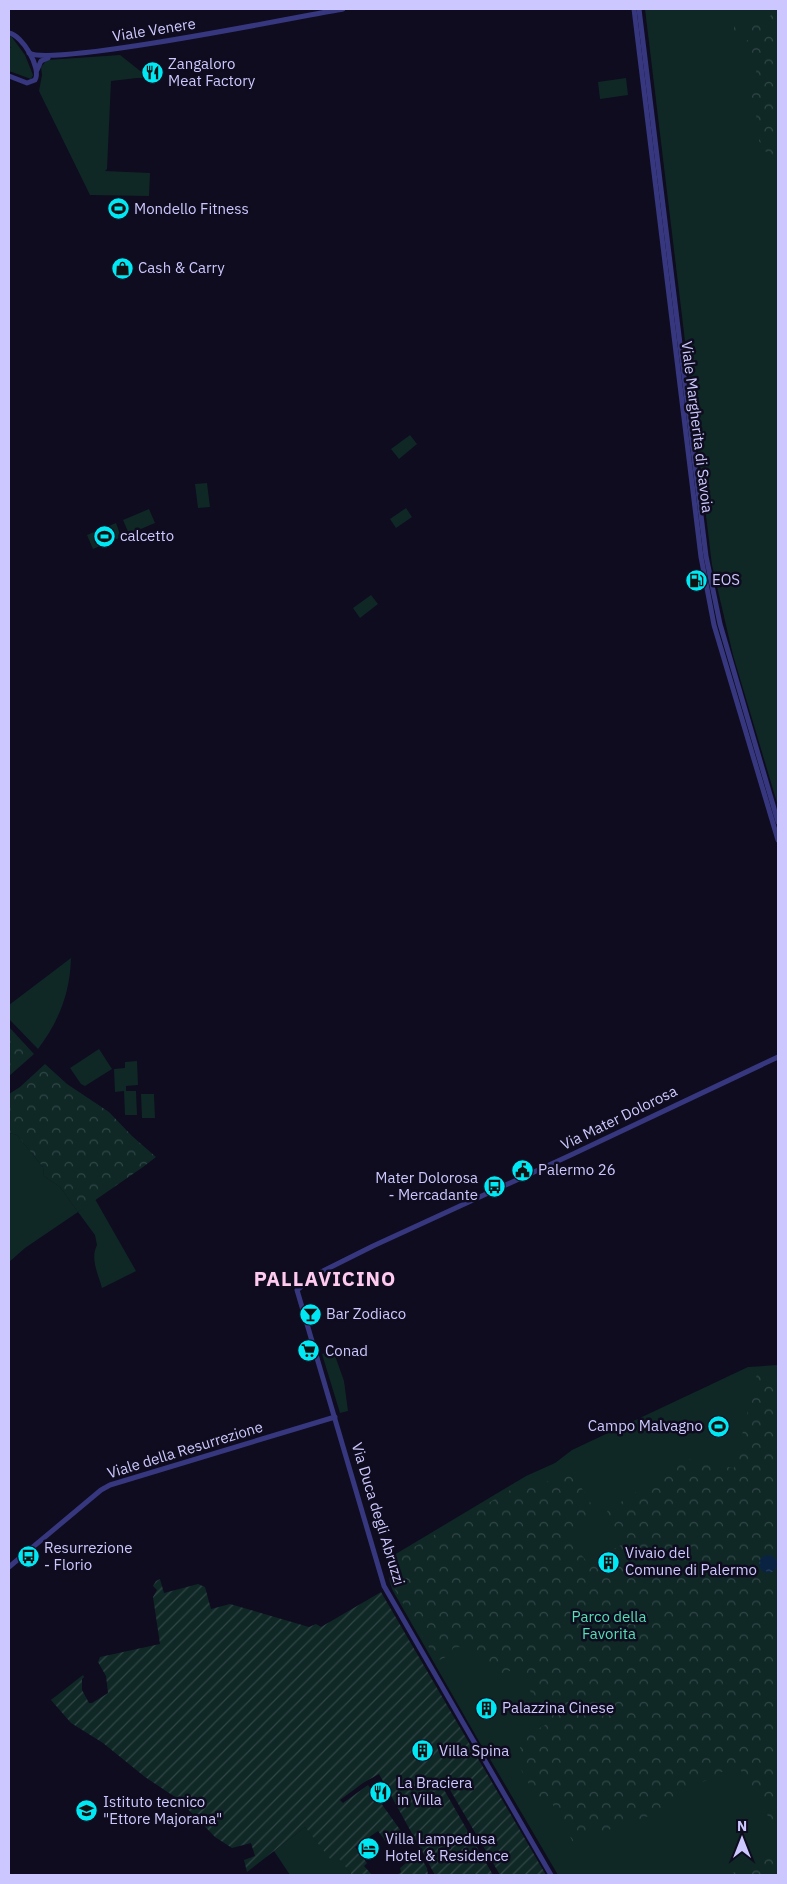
<svg xmlns="http://www.w3.org/2000/svg" width="787" height="1884" font-family="'IBM Plex Sans',sans-serif">
	<defs>
		<pattern id="forest-crowns" width="20" height="18" patternUnits="userSpaceOnUse" patternTransform="scale(1.25)"><rect width="20" height="18" fill="#0f2826"/><path d="M2 6a3 3 0 1 1 6 0M12 15a3 3 0 1 1 6 0" fill="none" stroke="#314647"/></pattern>
		<pattern id="garden-furrows" width="10" height="10" patternUnits="userSpaceOnUse" patternTransform="scale(1.25)"><rect width="10" height="10" fill="#0f2826"/><path d="M-1 1l2-2M0 10L10 0M9 11l2-2" fill="none" stroke="#314647"/></pattern>
		<pattern id="water-ripples" width="26" height="14" patternUnits="userSpaceOnUse" patternTransform="scale(1.25)"><rect width="26" height="14" fill="#0b2342"/><path d="M2 4q2-2 4 0t4 0M15 11q2-2 4 0t4 0" fill="none" stroke="#2d415e"/></pattern>
	</defs>
	<rect width="100%" height="100%" fill="#0e0c1e"/>
	<g fill="#0f2826">
		<path d="M 645,9 L 778,9 L 778,806 L 733,655 L 712,565 Z"/>
		<path d="M 11,36 L 25,55 L 33,75 L 31,79 L 9,71 L 9,47 L 12,48 L 9,46 L 9,37 Z"/>
		<path d="M 120,55 L 149,78 L 137,78 L 111,81 L 107,169 L 105,171 L 150,173 L 149,196 L 90,195 L 39,91 L 42,75 L 41,67 L 47,60 Z"/>
		<path d="M 626,78 L 628,95 L 600,99 L 598,82 Z"/>
		<path d="M 410,435 L 417,444 L 399,459 L 391,449 Z"/>
		<path d="M 207,483 L 210,507 L 198,508 L 195,484 Z"/>
		<path d="M 406,508 L 412,517 L 396,528 L 390,519 Z"/>
		<path d="M 149,509 L 155,523 L 129,534 L 123,520 Z"/>
		<path d="M 116,523 L 121,537 L 93,549 L 87,535 Z"/>
		<path d="M 371,595 L 378,604 L 360,618 L 353,608 Z"/>
		<path d="M 71,958 C 70,993 59,1021 38,1049 L 9,1019 L 9,1005 Z"/>
		<path d="M 99,1049 L 112,1069 L 85,1086 L 81,1084 L 70,1068 Z"/>
		<path d="M 137,1061 L 138,1085 L 126,1086 L 126,1091 L 136,1091 L 137,1115 L 125,1115 L 124,1091 L 115,1092 L 114,1069 L 125,1068 L 125,1062 Z"/>
		<path d="M 141,1094 L 154,1094 L 155,1118 L 142,1118 Z"/>
		<path d="M 9,1133 L 17,1135 L 43,1167 L 44,1176 L 60,1187 L 78,1212 L 95,1199 L 136,1271 L 102,1288 C 98,1273 90,1259 97,1245 L 95,1235 L 78,1212 L 25,1248 L 9,1262 Z"/>
		<path d="M 333,1350 L 344,1381 L 348,1411 L 340,1413 L 322,1354 Z"/>
		<path d="M 778,1365 L 778,1875 L 558,1875 L 490,1759 L 491,1756 L 487,1750 L 484,1750 L 393,1591 C 388,1579 388,1571 389,1558 L 526,1476 L 555,1463 L 572,1450 L 748,1367 Z"/>
		<path d="M 305,1827 L 331,1859 L 337,1855 L 352,1875 L 290,1875 L 274,1851 Z"/>
	</g>
	<g fill="url(#forest-crowns)">
		<path d="M 778,9 L 778,28 L 753,35 L 734,35 L 734,20 L 762,23 Z"/>
		<path d="M 778,32 L 778,177 L 775,175 L 778,162 L 772,155 L 766,152 L 759,141 L 760,132 L 756,119 L 757,109 L 751,101 L 751,93 L 757,68 L 756,62 L 745,48 L 745,42 L 751,38 Z"/>
		<path d="M 9,1027 L 34,1054 L 9,1076 Z"/>
		<path d="M 45,1064 L 67,1084 L 109,1112 L 132,1136 L 156,1157 L 143,1167 L 78,1212 L 60,1187 L 44,1176 L 43,1167 L 17,1135 L 9,1133 L 9,1094 L 20,1087 Z"/>
		<path d="M 763,1370 L 778,1370 L 778,1833 L 737,1764 L 676,1796 L 673,1800 L 675,1807 L 573,1842 L 548,1796 L 538,1801 L 516,1760 L 521,1751 L 518,1740 L 547,1724 L 518,1667 L 493,1679 L 473,1642 L 462,1648 L 459,1647 L 453,1648 L 450,1655 L 437,1661 L 395,1590 L 390,1571 L 392,1560 L 529,1479 L 542,1484 L 570,1469 L 599,1517 L 565,1535 L 588,1563 L 623,1544 L 607,1511 L 644,1487 L 685,1458 L 734,1468 L 757,1374 Z"/>
		<path d="M 778,1854 L 778,1875 L 726,1875 L 745,1869 Z"/>
	</g>
	<g fill="url(#garden-furrows)">
		<path d="M 160,1579 L 164,1593 L 198,1584 L 205,1587 L 211,1609 L 230,1604 L 309,1627 L 316,1624 L 321,1627 L 381,1592 L 546,1875 L 500,1875 L 443,1778 L 439,1781 L 493,1875 L 435,1875 L 379,1774 L 363,1783 L 340,1800 L 343,1803 L 368,1785 L 401,1831 L 386,1842 L 378,1831 L 355,1847 L 367,1863 L 364,1866 L 372,1875 L 352,1875 L 337,1856 L 331,1860 L 305,1827 L 247,1872 L 244,1860 L 255,1856 L 251,1843 L 232,1848 L 215,1837 L 178,1799 L 145,1777 L 103,1743 L 71,1723 L 51,1700 L 83,1675 L 84,1677 L 82,1679 L 82,1690 L 89,1703 L 92,1703 L 108,1693 L 106,1676 L 98,1662 L 100,1657 L 160,1644 L 153,1597 L 157,1590 L 153,1586 L 156,1581 Z"/>
		<path d="M 418,1853 L 427,1868 L 428,1875 L 397,1875 L 401,1872 L 400,1868 Z"/>
	</g>
	<circle fill="url(#water-ripples)" cx="768" cy="1564" r="9"/>
	<g fill="none" stroke-linecap="round" stroke-linejoin="round">
		<g stroke="#36377e" stroke-width="5">
			<path d="M 634,9 L 701,557 L 714,625 L 778,840"/>
			<path d="M 639,9 L 706,556 L 720,624 L 778,822"/>
			<path d="M 9,33 C 22,35 42,68 35,80 L 27,83 L 9,76"/>
			<path d="M 29,53 C 52,67 301,16 343,9"/>
			<path d="M 37,70 L 41,61 L 48,58"/>
			<path d="M 9,1567 L 101,1490 L 110,1485 L 335,1417"/>
			<path d="M 551,1875 L 384,1586 L 297,1290 L 319,1273 L 373,1246 L 573,1154 L 778,1057"/>
		</g>
	</g>
	<defs>
		<symbol id="restaurant-disc" viewBox="-11 -11 22 22"><circle r="9.5" fill="#00e8f3" stroke="#0e0c1e"/><path d="M-5-6h1v4h1v-4h1v4h1v-4h1v5L-1.5 .5V6h-2V.5L-5-1ZM5-6V6H3V1.5H1.5Q1.5-4 5-6Z" fill="#111"/></symbol>
		<symbol id="stadium-disc" viewBox="-11 -11 22 22"><circle r="9.5" fill="#00e8f3" stroke="#0e0c1e"/><path d="M0-5a6.5 5 0 1 0 0 10a6.5 5 0 1 0 0-10ZM-3.5-1.8h7v3.6h-7Z" fill="#111"/></symbol>
		<symbol id="shop-disc" viewBox="-11 -11 22 22"><circle r="9.5" fill="#00e8f3" stroke="#0e0c1e"/><path d="M-5-2.5h2.3a2.7 3.5 0 0 1 5.4 0H5L5.5 6h-11ZM-1.5-2.5h3a1.5 2.3 0 0 0-3 0Z" fill="#111"/></symbol>
		<symbol id="fuel-disc" viewBox="-11 -11 22 22"><circle r="9.5" fill="#00e8f3" stroke="#0e0c1e"/><path d="M-5.5-6h7V0h2V4h1.3V-2.5L3-4.5l.8-.8L6-3V5H2.5V1h-1V6h-7ZM-4.2-4.7v3.2H.2V-4.7Z" fill="#111"/></symbol>
		<symbol id="civic-disc" viewBox="-11 -11 22 22"><circle r="9.5" fill="#00e8f3" stroke="#0e0c1e"/><path d="M-.6-6.5H3V-4.5H.6V-3L4-1V1h2V6H-6V1h2V-1L-.6-3ZM-1.2 2.5V6h2.4V2.5Z" fill="#111"/></symbol>
		<symbol id="bus-disc" viewBox="-11 -11 22 22"><circle r="9.5" fill="#00e8f3" stroke="#0e0c1e"/><path d="M-5-6H5V4H4V6H2V4H-2V6H-4V4H-5ZM-3.5-4V0h7V-4ZM-3.5 1.2v1.5H-2V1.2ZM2 1.2v1.5H3.5V1.2Z" fill="#111"/></symbol>
		<symbol id="bar-disc" viewBox="-11 -11 22 22"><circle r="9.5" fill="#00e8f3" stroke="#0e0c1e"/><path d="M-6-5H6L.8 .8V4.5H3.5V6h-7V4.5H-.8V.8Z" fill="#111"/></symbol>
		<symbol id="supermarket-disc" viewBox="-11 -11 22 22"><circle r="9.5" fill="#00e8f3" stroke="#0e0c1e"/><path d="M-6-5.5h2.5l.6 2H6L4.5 2H-2.5L-4.4-4H-6ZM-1.5 3.2a1.3 1.3 0 1 0 .1 0ZM3 3.2a1.3 1.3 0 1 0 .1 0Z" fill="#111"/></symbol>
		<symbol id="building-disc" viewBox="-11 -11 22 22"><circle r="9.5" fill="#00e8f3" stroke="#0e0c1e"/><path d="M-4-6H4V6H1V3H-1V6H-4ZM-2.5-4.3h1.7v1.8h-1.7ZM.8-4.3h1.7v1.8H.8ZM-2.5-1h1.7V.8h-1.7ZM.8-1h1.7V.8H.8Z" fill="#111"/></symbol>
		<symbol id="school-disc" viewBox="-11 -11 22 22"><circle r="9.5" fill="#00e8f3" stroke="#0e0c1e"/><path d="M0-5L7-2L0 1L-7-2ZM-4 1L0 2.5L4 1V4Q0 6-4 4Z" fill="#111"/></symbol>
		<symbol id="hotel-disc" viewBox="-11 -11 22 22"><circle r="9.5" fill="#00e8f3" stroke="#0e0c1e"/><path d="M-6-4.5h1.5V1H6V5H4.5V3h-9V5H-6ZM-4 0a1.8 1.8 0 1 1 3.6 0ZM.5 0V-2.5h3Q6-2.5 6 0Z" fill="#111"/></symbol>
	</defs>
	<g fill-rule="evenodd">
		<use href="#restaurant-disc" x="140" y="60" width="25" height="25"/>
		<use href="#stadium-disc" x="106" y="196" width="25" height="25"/>
		<use href="#shop-disc" x="110" y="256" width="25" height="25"/>
		<use href="#stadium-disc" x="92" y="524" width="25" height="25"/>
		<use href="#fuel-disc" x="684" y="568" width="25" height="25"/>
		<use href="#civic-disc" x="510" y="1158" width="25" height="25"/>
		<use href="#bus-disc" x="482" y="1174" width="25" height="25"/>
		<use href="#bar-disc" x="298" y="1302" width="25" height="25"/>
		<use href="#supermarket-disc" x="296" y="1338" width="25" height="25"/>
		<use href="#stadium-disc" x="706" y="1414" width="25" height="25"/>
		<use href="#bus-disc" x="16" y="1544" width="25" height="25"/>
		<use href="#building-disc" x="596" y="1550" width="25" height="25"/>
		<use href="#building-disc" x="474" y="1696" width="25" height="25"/>
		<use href="#building-disc" x="410" y="1738" width="25" height="25"/>
		<use href="#restaurant-disc" x="368" y="1780" width="25" height="25"/>
		<use href="#school-disc" x="74" y="1798" width="25" height="25"/>
		<use href="#hotel-disc" x="356" y="1836" width="25" height="25"/>
	</g>
	<g text-anchor="middle" stroke-width="5" stroke-linejoin="round" paint-order="stroke">
		<g font-size="15" fill="#ccc8ff" stroke="#0e0c1e">
			<text transform="translate(154 30) rotate(-9)" y="5">Viale Venere</text>
			<text transform="translate(697 427) rotate(83)" y="5">Viale Margherita di Savoia</text>
			<text transform="translate(619 1118) rotate(-26)" y="5">Via Mater Dolorosa</text>
			<text transform="translate(185 1450) rotate(-17)" y="5">Viale della Resurrezione</text>
			<text transform="translate(378 1514) rotate(73)" y="5">Via Duca degli Abruzzi</text>
		</g>
		<g font-size="15" fill="#ccc8ff" stroke="#0e0c1e" text-anchor="start">
			<text x="168" y="69">Zangaloro<tspan x="168" dy="17">Meat Factory</tspan></text>
			<text x="134" y="214">Mondello Fitness</text>
			<text x="138" y="273">Cash &amp; Carry</text>
			<text x="120" y="541">calcetto</text>
			<text x="712" y="585">EOS</text>
			<text x="538" y="1175">Palermo 26</text>
			<text x="478" y="1183" text-anchor="end">Mater Dolorosa<tspan x="478" dy="17">- Mercadante</tspan></text>
			<text x="326" y="1319">Bar Zodiaco</text>
			<text x="325" y="1356">Conad</text>
			<text x="703" y="1431" text-anchor="end">Campo Malvagno</text>
			<text x="44" y="1553">Resurrezione<tspan x="44" dy="17">- Florio</tspan></text>
			<text x="625" y="1558">Vivaio del<tspan x="625" dy="17">Comune di Palermo</tspan></text>
			<text x="502" y="1713">Palazzina Cinese</text>
			<text x="439" y="1756">Villa Spina</text>
			<text x="397" y="1788">La Braciera<tspan x="397" dy="17">in Villa</tspan></text>
			<text x="103" y="1807">Istituto tecnico<tspan x="103" dy="17">"Ettore Majorana"</tspan></text>
			<text x="385" y="1844">Villa Lampedusa<tspan x="385" dy="17">Hotel &amp; Residence</tspan></text>
		</g>
		<g font-size="15" fill="#54dfb5" stroke="#0e0c1e">
			<text x="609" y="1622">Parco della<tspan x="609" dy="17">Favorita</tspan></text>
		</g>
		<g font-size="20" font-weight="bold" letter-spacing="1" fill="#ffcaef" stroke="#0e0c1e">
			<text x="325" y="1286">PALLAVICINO</text>
		</g>
	</g>
	<rect width="787" height="1884" fill="none" stroke="#ccc8ff" stroke-width="20"/>
	<g transform="translate(742 1839)" stroke="#0e0c1e" stroke-width="4" paint-order="stroke">
	<path d="M0-4L9 19L0 12L-9 19Z" fill="#ccc8ff"/>
	<text y="-8" font-size="14" font-weight="bold" text-anchor="middle" fill="#ccc8ff">N</text>
	</g>
</svg>
